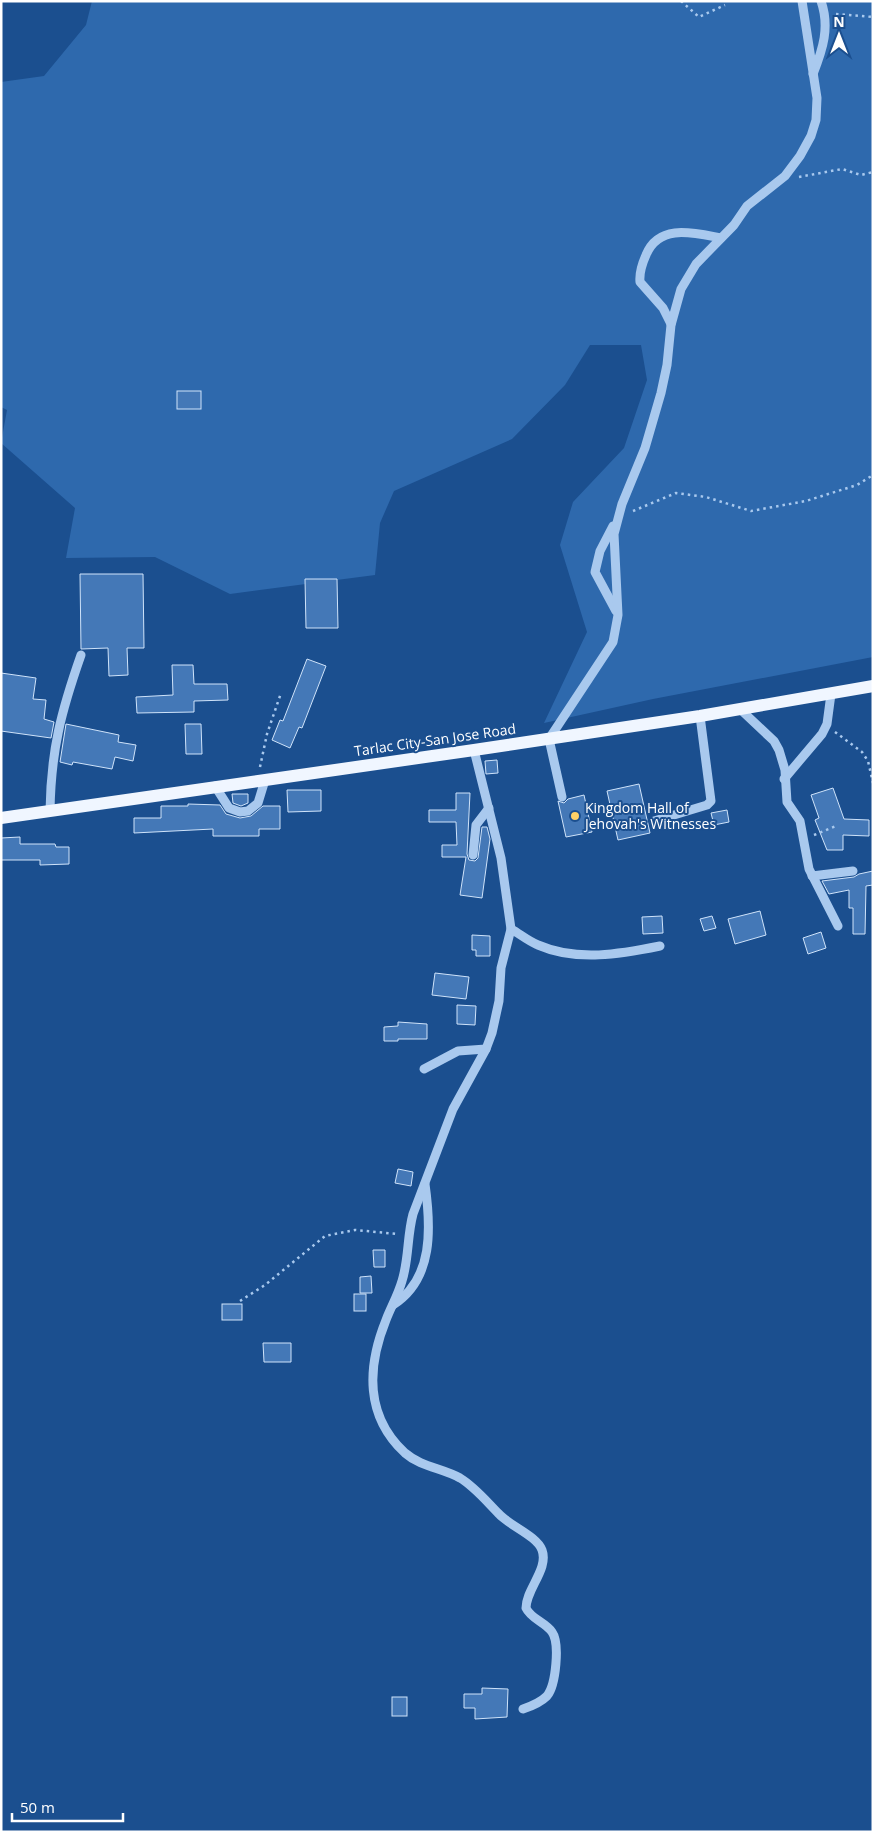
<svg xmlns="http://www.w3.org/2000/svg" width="874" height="1833" font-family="'Open Sans',sans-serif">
	<rect width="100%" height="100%" fill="#1b4f8f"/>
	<path fill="#2e69ad" d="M 92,1 L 873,1 L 873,657 L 653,699 L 544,723 L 587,632 L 560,545 L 573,502 L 624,448 L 647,380 L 641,345 L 590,345 L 565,385 L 512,439 L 394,491 L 380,523 L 375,575 L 230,594 L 155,557 L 66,558 L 75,508 L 1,443 L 7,410 L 1,407 L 1,82 L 44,76 L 86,25 Z"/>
	<g fill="#4478b7" stroke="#cfe3fa">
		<rect x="177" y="391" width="24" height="18"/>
		<path d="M 80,574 L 143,574 L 144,648 L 127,648 L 128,675 L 109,676 L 108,648 L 81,649 Z"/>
		<path d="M 305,579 L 337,579 L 338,628 L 306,628 Z"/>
		<path d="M 307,659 L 326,666 L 302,728 L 299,727 L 290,748 L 272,740 L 280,720 L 283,721 Z"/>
		<path d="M 172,665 L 193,665 L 194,684 L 227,684 L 228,700 L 194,701 L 194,712 L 137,713 L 136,697 L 173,695 Z"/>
		<path d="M 1,673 L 36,678 L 33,699 L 46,700 L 44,719 L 54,722 L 51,738 L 1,731 Z"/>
		<path d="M 66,724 L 119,735 L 118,742 L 136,745 L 133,761 L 115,757 L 112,769 L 73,762 L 72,765 L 60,762 Z"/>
		<path d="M 185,724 L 201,724 L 202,754 L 186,754 Z"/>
		<path d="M 497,760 L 498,773 L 486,774 L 485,761 Z"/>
		<path d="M 639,784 L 650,833 L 618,840 L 607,791 Z"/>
		<path d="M 833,788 L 844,819 L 869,820 L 869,836 L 843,835 L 843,850 L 827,850 L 815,820 L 819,818 L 811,795 Z"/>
		<path d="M 287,790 L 321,790 L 321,811 L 288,812 Z"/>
		<path d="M 456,793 L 470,793 L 467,854 L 469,860 L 475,861 L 478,858 L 482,827 L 487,827 L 490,839 L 482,898 L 460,895 L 466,857 L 442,857 L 442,845 L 457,845 L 456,822 L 429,822 L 429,810 L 456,810 Z"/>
		<path d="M 232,794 L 248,794 L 248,803 L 241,806 L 233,803 Z"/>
		<path d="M 584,795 L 592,832 L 566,837 L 558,801 L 564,803 L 568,799 Z"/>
		<path d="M 188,804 L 220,805 L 226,814 L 240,818 L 251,816 L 263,806 L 280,806 L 280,829 L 259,829 L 259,836 L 213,836 L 213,829 L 134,833 L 134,818 L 161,818 L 161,806 L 188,806 Z"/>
		<path d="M 727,810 L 729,822 L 714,825 L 711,813 Z"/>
		<path d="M 20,837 L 20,844 L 55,844 L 56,847 L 69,847 L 69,864 L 40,865 L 40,860 L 1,860 L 1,838 Z"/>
		<path d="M 873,871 L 873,885 L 866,886 L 865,934 L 853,934 L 853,908 L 849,908 L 849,890 L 829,894 L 822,881 L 854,877 L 859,874 Z"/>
		<path d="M 760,911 L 766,935 L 735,944 L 728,919 Z"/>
		<path d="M 662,916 L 663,933 L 643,934 L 642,917 Z"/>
		<path d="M 712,916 L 716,928 L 704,931 L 700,919 Z"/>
		<path d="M 821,932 L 826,948 L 808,954 L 803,938 Z"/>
		<path d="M 472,935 L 490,936 L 490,956 L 476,956 L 476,950 L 472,950 Z"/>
		<path d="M 435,973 L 469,977 L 466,999 L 432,995 Z"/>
		<path d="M 457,1005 L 476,1006 L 475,1025 L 457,1024 Z"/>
		<path d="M 398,1022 L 427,1024 L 427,1039 L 398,1039 L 398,1041 L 384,1041 L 384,1027 L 398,1026 Z"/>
		<path d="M 398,1169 L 413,1172 L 411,1186 L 395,1183 Z"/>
		<path d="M 373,1250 L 385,1250 L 385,1267 L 374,1267 Z"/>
		<path d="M 371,1276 L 372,1293 L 360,1293 L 360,1277 Z"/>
		<rect x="354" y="1294" width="12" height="17"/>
		<rect x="222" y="1304" width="20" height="16"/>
		<path d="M 263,1343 L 291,1343 L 291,1362 L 264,1362 Z"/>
		<path d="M 482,1688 L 508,1689 L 507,1717 L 475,1719 L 475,1708 L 464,1708 L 464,1694 L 482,1694 Z"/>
		<rect x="392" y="1697" width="15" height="19"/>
	</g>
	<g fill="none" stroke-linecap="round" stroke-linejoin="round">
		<g stroke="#a9c9ee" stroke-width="2.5" stroke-dasharray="2.5 4" stroke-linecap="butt">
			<path d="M 681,1 L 699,17 L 725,5"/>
			<path d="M 836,14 L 873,17"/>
			<path d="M 799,177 L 842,169 L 861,175 L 873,172"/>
			<path d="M 633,511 L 676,493 L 706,497 L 751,511 L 806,501 L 857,485 L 873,475"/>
			<path d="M 835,732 L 862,752 L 868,761 L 873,783"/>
			<path d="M 260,767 L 267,734 L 281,693"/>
			<path d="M 814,835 L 836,826"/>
			<path d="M 240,1301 L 265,1285 L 325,1236 L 355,1230 L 397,1234"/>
		</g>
		<g stroke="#a9c9ee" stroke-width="9">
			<path d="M 813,74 C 823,49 830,27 821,1"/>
			<path d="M 671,324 L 663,308 L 640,282 C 639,272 642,264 646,255 C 659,223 694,233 721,238"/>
			<path d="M 613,526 L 600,551 L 595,572 L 616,611"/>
			<path d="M 740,709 L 774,741 L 779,750 L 785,770 L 787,802 L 800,821 L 809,869 L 838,926"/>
			<path d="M 474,750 L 501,858 L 511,929 L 501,968 L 499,1001 L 492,1033 L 486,1049 L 453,1109 L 413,1214 C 407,1236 409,1259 402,1281 C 398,1295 391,1307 386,1320 C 367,1367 365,1416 405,1453 C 421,1467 442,1468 460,1478 C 475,1487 487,1502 499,1514 C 510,1526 537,1536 542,1550 C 549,1569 526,1589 526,1608 C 531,1619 545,1622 552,1632 C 560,1643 556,1685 547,1696 C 540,1703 532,1706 523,1709"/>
			<path d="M 784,779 L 822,734 L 827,724 L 831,694"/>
			<path d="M 215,786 L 229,808 L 240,812 L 248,811 L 258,803 L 265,780"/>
			<path d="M 562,797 L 549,739 L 613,642 L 618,615 L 614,534 L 622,504 L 645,448 L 661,393 L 667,365 L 671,325 L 681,289 L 696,264 L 734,225 L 747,206 L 785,176 L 800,156 L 811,136 L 816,120 L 817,98 L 802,1"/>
			<path d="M 50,811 C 51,750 61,712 81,655"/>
			<path d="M 654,821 L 707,805 L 711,801 L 700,716"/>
			<path d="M 473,855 L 476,825 L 489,808"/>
			<path d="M 812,876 L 853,871"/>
			<path d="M 511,929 C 520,934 528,941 538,945 C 577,962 621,954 660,946"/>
			<path d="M 424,1069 L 458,1051 L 486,1049"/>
			<path d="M 393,1305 C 434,1279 431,1227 425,1184"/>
		</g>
		<path stroke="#f0f6ff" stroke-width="12" d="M 1,818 L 474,750 L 700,716 L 873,686"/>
	</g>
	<circle fill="#ffd166" stroke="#1b4f8f" stroke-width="2" cx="575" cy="816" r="5"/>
	<g text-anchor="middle" stroke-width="4" stroke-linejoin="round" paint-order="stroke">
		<g font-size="14" fill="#fff" stroke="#1b4f8f">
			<text transform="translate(435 740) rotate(-8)" y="5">Tarlac City-San Jose Road</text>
		</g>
		<g font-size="14" fill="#fff" stroke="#1b4f8f" text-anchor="start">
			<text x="585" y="813">Kingdom Hall of<tspan x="585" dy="16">Jehovah's Witnesses</tspan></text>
		</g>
	</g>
	<rect width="874" height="1833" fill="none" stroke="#ffffff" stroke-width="5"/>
	<g transform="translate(839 35)" stroke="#1b4f8f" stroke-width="4" paint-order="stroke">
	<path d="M0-4L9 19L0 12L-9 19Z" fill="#ffffff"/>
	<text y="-8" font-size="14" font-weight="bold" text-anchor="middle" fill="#ffffff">N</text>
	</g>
	<path d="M12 1813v8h111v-8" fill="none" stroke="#ffffff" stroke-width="2.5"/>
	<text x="20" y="1813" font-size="15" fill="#ffffff" stroke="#1b4f8f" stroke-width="4" paint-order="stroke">50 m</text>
</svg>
